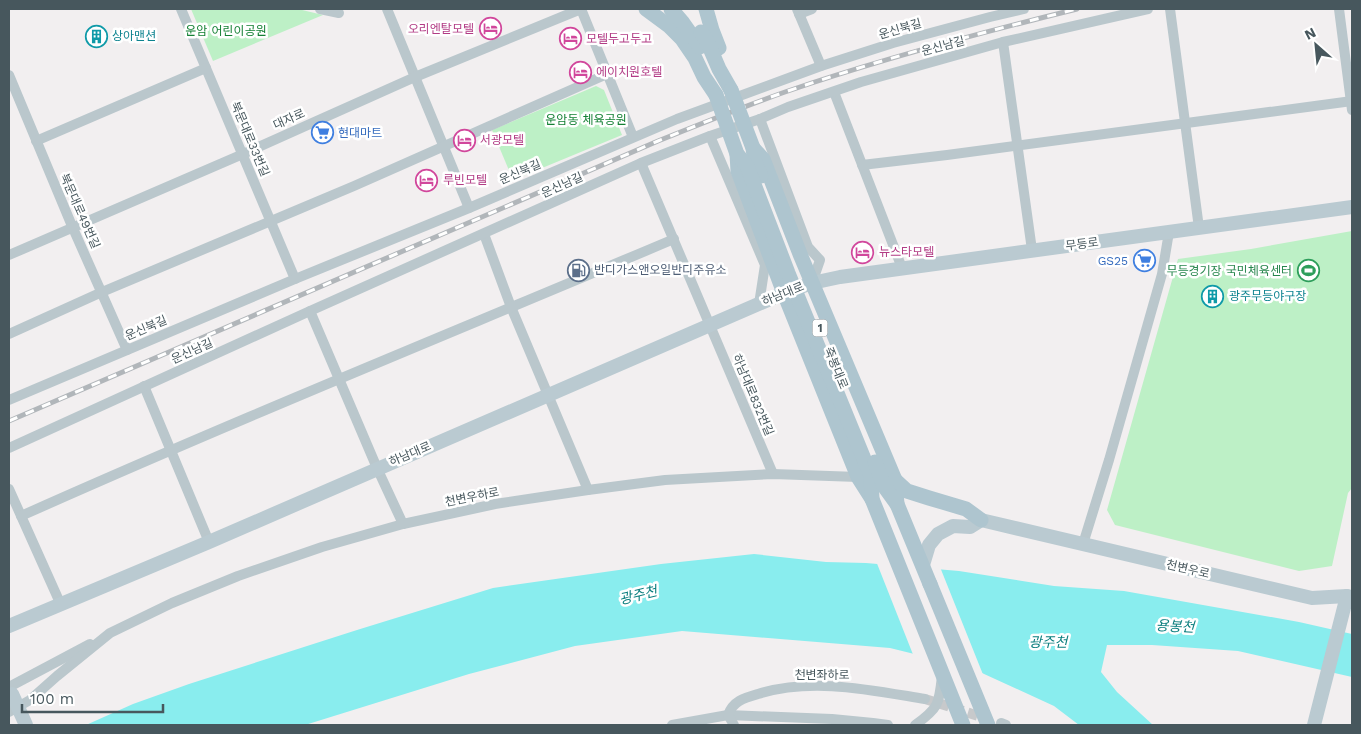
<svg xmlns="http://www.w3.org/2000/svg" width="1361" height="734" font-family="'Work Sans','Noto Sans KR',sans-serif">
	<rect width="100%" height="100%" fill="#f2eff0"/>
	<g fill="#bdf0c6">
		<path d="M 191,9 L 298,9 L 323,15 L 213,61 Z"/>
		<path d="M 596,86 L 604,90 L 622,135 L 513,180 L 492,130 Z"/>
		<path d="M 1352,231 L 1352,488 L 1348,493 L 1332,566 L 1299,571 L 1115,525 L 1107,510 L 1178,259 L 1251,249 Z"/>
	</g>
	<path fill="#89edee" d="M 754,554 L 826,562 L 866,563 L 959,571 L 1054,586 L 1124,591 L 1299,622 L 1352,634 L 1352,677 L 1238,651 L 1152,645 L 1107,645 L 1101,672 L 1117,692 L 1153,725 L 1079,725 L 1054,706 L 971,668 L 890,648 L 682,631 L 575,646 L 469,674 L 305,725 L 86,725 L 133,704 L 189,684 L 357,630 L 493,588 L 661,564 Z"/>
	<path fill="#f2eff0" d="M 876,561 L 940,567 L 984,677 L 970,671 L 914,657 Z"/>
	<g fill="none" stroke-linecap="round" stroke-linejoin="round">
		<path stroke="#c7c9cb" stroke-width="10" stroke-dasharray="10 5" stroke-linecap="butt" d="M 925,699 L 988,719"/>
		<g stroke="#bac7cc" stroke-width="10">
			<path d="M 181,9 L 295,279"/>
			<path d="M 320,9 L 339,13"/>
			<path d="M 387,9 L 469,208"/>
			<path d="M 581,9 L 633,137"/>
			<path d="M 797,9 L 821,66"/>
			<path d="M 1170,9 L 1199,228"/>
			<path d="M 1339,9 L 1352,110"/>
			<path d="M 799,14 L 812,9"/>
			<path d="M 1003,42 L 1032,250"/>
			<path d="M 9,75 L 72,226 L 127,350"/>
			<path d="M 834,92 L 902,268"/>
			<path d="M 760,119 L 808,247 L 820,260 L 812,283"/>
			<path d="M 710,136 L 765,265 L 759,304"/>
			<path d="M 36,141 L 206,68"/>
			<path d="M 641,163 L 773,474"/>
			<path d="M 862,165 L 947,155 L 1352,101"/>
			<path d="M 484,234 L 511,307 L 588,490"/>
			<path d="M 9,255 L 243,154 L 415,77 L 581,9"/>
			<path d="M 310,311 L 377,468 L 403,524"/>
			<path d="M 9,334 L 102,292 L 354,186 L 607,74"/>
			<path d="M 144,386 L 209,542"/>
			<path d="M 9,400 L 295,279 L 469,208 L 677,119 L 821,66 L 893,43 L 990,17 L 1024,9"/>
			<path d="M 9,448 L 310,311 L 641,163 L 710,136 L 760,119 L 788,107 L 861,82 L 1003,42 L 1148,9"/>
			<path d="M 9,489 L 61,605"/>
			<path d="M 21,516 C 236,420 456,331 674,239"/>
			<path d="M 1083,544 L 1109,460 L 1162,274 L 1169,232"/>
			<path d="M 9,687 L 90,644"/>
			<path d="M 9,712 L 30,700 L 57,676 L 110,633 L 172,603 L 238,576 L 322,547 L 403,524 L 495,504 L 588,490 L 665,480 L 773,474 L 858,477"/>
			<path d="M 1001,723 L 1006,725"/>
			<path d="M 672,725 L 728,715 L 832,719 L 873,723 L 888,725"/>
			<path d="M 734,725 L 728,715 C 733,701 744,698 758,694 C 812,677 870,690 925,699"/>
			<path d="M 915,725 C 939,708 939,704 942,676"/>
		</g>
		<g stroke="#bacad1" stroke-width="14">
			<path d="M 923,565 L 929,545 L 938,534 L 953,526 L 970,527 L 981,520 L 1312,598 L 1347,596 L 1352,597"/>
			<path d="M 9,626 L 209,542 L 784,293 L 812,283 L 840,277 L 1352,207"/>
			<path d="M 1314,725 L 1347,596"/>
		</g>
		<g stroke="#aec5cf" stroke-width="15">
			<path d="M 646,9 L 669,26 L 682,39 L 695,58 L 704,77 L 716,95"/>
			<path d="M 671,9 L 683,23 L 700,47"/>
			<path d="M 706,9 L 712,30 L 719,48"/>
			<path d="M 701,32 L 707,41 L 719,69 L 731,90"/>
			<path d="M 753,148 L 763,159 L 800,254 L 895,480 L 897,504 L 930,584"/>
			<path d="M 737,154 L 738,171 L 784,293 L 858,477 L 872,499"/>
			<path d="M 895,480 L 907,491 L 929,498 L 966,509 L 981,520"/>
		</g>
		<defs>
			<path id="rail" d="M 9,421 L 658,141 C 700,124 742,107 785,92 C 881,59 979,33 1077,9"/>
		</defs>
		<use href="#rail" stroke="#b1b6ba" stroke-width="5"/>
		<use href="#rail" stroke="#fff" stroke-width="3" stroke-dasharray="9" stroke-linecap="butt"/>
		<path stroke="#bacad1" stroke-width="14" d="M 12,694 L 26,725"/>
		<g stroke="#aec5cf" stroke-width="15">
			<path d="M 731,90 L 753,148 L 755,163 L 761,176"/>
			<path d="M 716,95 L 737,154 L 747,166 L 788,273 L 871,476 L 872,499 L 963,725"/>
			<path d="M 875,462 L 884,486 L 897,504"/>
			<path d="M 930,584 L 988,725"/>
		</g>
	</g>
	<defs>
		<symbol id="hotel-ring" viewBox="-11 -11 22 22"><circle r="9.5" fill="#fff" stroke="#d1479c" stroke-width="1.5"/><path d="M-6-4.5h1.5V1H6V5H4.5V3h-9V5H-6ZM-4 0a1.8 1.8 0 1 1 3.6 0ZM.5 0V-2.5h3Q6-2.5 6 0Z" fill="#d1479c"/></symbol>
		<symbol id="building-ring" viewBox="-11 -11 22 22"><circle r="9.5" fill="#fff" stroke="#0f9aa8" stroke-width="1.5"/><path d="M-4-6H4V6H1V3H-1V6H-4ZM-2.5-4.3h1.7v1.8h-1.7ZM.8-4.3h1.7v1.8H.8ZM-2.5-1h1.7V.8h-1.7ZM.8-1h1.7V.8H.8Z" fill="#0f9aa8"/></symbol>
		<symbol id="supermarket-ring" viewBox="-11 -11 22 22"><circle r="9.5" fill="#fff" stroke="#3f7fe0" stroke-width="1.5"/><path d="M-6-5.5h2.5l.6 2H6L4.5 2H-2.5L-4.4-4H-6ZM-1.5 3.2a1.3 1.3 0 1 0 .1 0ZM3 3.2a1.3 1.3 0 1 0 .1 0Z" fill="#3f7fe0"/></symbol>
		<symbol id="fuel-ring" viewBox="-11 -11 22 22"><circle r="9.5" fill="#fff" stroke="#5c6f8a" stroke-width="1.5"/><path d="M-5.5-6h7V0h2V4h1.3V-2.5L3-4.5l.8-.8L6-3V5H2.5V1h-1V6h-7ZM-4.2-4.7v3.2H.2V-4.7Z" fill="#5c6f8a"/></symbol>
		<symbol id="stadium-ring" viewBox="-11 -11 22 22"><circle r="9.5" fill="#fff" stroke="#2e9e5b" stroke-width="1.5"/><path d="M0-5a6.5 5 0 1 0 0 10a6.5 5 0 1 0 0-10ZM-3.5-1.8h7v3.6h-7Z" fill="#2e9e5b"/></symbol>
	</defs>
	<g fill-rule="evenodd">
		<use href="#hotel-ring" x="478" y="16" width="25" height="25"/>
		<use href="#building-ring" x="84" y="24" width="25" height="25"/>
		<use href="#hotel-ring" x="558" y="26" width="25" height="25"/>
		<use href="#hotel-ring" x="568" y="60" width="25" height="25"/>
		<use href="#supermarket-ring" x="310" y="120" width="25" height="25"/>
		<use href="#hotel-ring" x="452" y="128" width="25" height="25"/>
		<use href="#hotel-ring" x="414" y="168" width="25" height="25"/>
		<use href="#hotel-ring" x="850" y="240" width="25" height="25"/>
		<use href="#supermarket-ring" x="1132" y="248" width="25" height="25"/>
		<use href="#fuel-ring" x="566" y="258" width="25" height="25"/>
		<use href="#stadium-ring" x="1296" y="258" width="25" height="25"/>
		<use href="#building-ring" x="1200" y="284" width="25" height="25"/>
	</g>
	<g text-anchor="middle" stroke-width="5" stroke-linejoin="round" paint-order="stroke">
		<rect fill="#fff" stroke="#7e898e" stroke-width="1" x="812.5" y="319.5" width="15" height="17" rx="4"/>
		<g font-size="11" font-weight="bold" fill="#47575d">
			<text x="820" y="332">1</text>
		</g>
		<g font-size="12" fill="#b23c85" stroke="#fff" text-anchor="start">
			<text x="474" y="33" text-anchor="end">오리엔탈모텔</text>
			<text x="586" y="43">모텔두고두고</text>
			<text x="596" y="76">에이치원호텔</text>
			<text x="480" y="144">서광모텔</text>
			<text x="443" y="184">루빈모텔</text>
			<text x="879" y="256">뉴스타모텔</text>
		</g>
		<g font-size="12" fill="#47575d" stroke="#fff">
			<text transform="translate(900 29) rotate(-16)" y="4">운신북길</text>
			<text transform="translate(943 46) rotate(-15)" y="4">운신남길</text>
			<text transform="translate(289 119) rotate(-24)" y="4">대자로</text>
			<text transform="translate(250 139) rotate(67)" y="4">북문대로33번길</text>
			<text transform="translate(520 172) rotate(-23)" y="4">운신북길</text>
			<text transform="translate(562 185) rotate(-24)" y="4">운신남길</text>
			<text transform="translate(80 211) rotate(66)" y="4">북문대로49번길</text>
			<text transform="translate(1082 244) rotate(-7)" y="4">무등로</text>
			<text transform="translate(783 294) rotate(-22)" y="4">하남대로</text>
			<text transform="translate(146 328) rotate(-23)" y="4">운신북길</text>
			<text transform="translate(192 351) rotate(-24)" y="4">운신남길</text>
			<text transform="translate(836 368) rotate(68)" y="4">죽봉대로</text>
			<text transform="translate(753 395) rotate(67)" y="4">하남대로832번길</text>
			<text transform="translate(410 454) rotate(-23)" y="4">하남대로</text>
			<text transform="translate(472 497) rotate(-11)" y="4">천변우하로</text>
			<text transform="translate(1188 569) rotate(13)" y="4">천변우로</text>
			<text x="822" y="679">천변좌하로</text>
		</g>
		<g font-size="12" fill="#158135" stroke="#fff">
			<text x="226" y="35">운암 어린이공원</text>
			<text x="586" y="124">운암동 체육공원</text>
		</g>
		<g font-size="12" fill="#0d838f" stroke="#fff" text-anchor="start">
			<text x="112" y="40">상아맨션</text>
			<text x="1229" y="300">광주무등야구장</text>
		</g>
		<g font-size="12" fill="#366cbe" stroke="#fff" text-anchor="start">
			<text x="338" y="137">현대마트</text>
			<text x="1128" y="265" text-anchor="end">GS25</text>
		</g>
		<g font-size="12" fill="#4e5e75" stroke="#fff" text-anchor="start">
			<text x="594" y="274">반디가스앤오일반디주유소</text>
		</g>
		<g font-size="12" fill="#27864d" stroke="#fff" text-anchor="end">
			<text x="1292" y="275">무등경기장 국민체육센터</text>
		</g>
		<g font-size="14" font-style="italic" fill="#0b7e7e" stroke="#fff">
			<text transform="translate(638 595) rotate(-14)" y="5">광주천</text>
			<text transform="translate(1175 626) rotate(3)" y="5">용봉천</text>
			<text x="1048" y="647">광주천</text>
		</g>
	</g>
	<rect width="1361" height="734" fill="none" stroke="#47575d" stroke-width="20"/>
	<g transform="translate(1316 45) rotate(333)" stroke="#ffffff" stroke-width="4" paint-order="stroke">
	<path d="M0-4L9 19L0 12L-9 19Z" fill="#47575d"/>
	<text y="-8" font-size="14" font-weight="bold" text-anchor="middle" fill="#47575d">N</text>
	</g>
	<path d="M22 704v8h141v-8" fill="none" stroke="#47575d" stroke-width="2.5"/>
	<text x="30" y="704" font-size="15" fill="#47575d" stroke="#ffffff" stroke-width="4" paint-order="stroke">100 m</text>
</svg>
